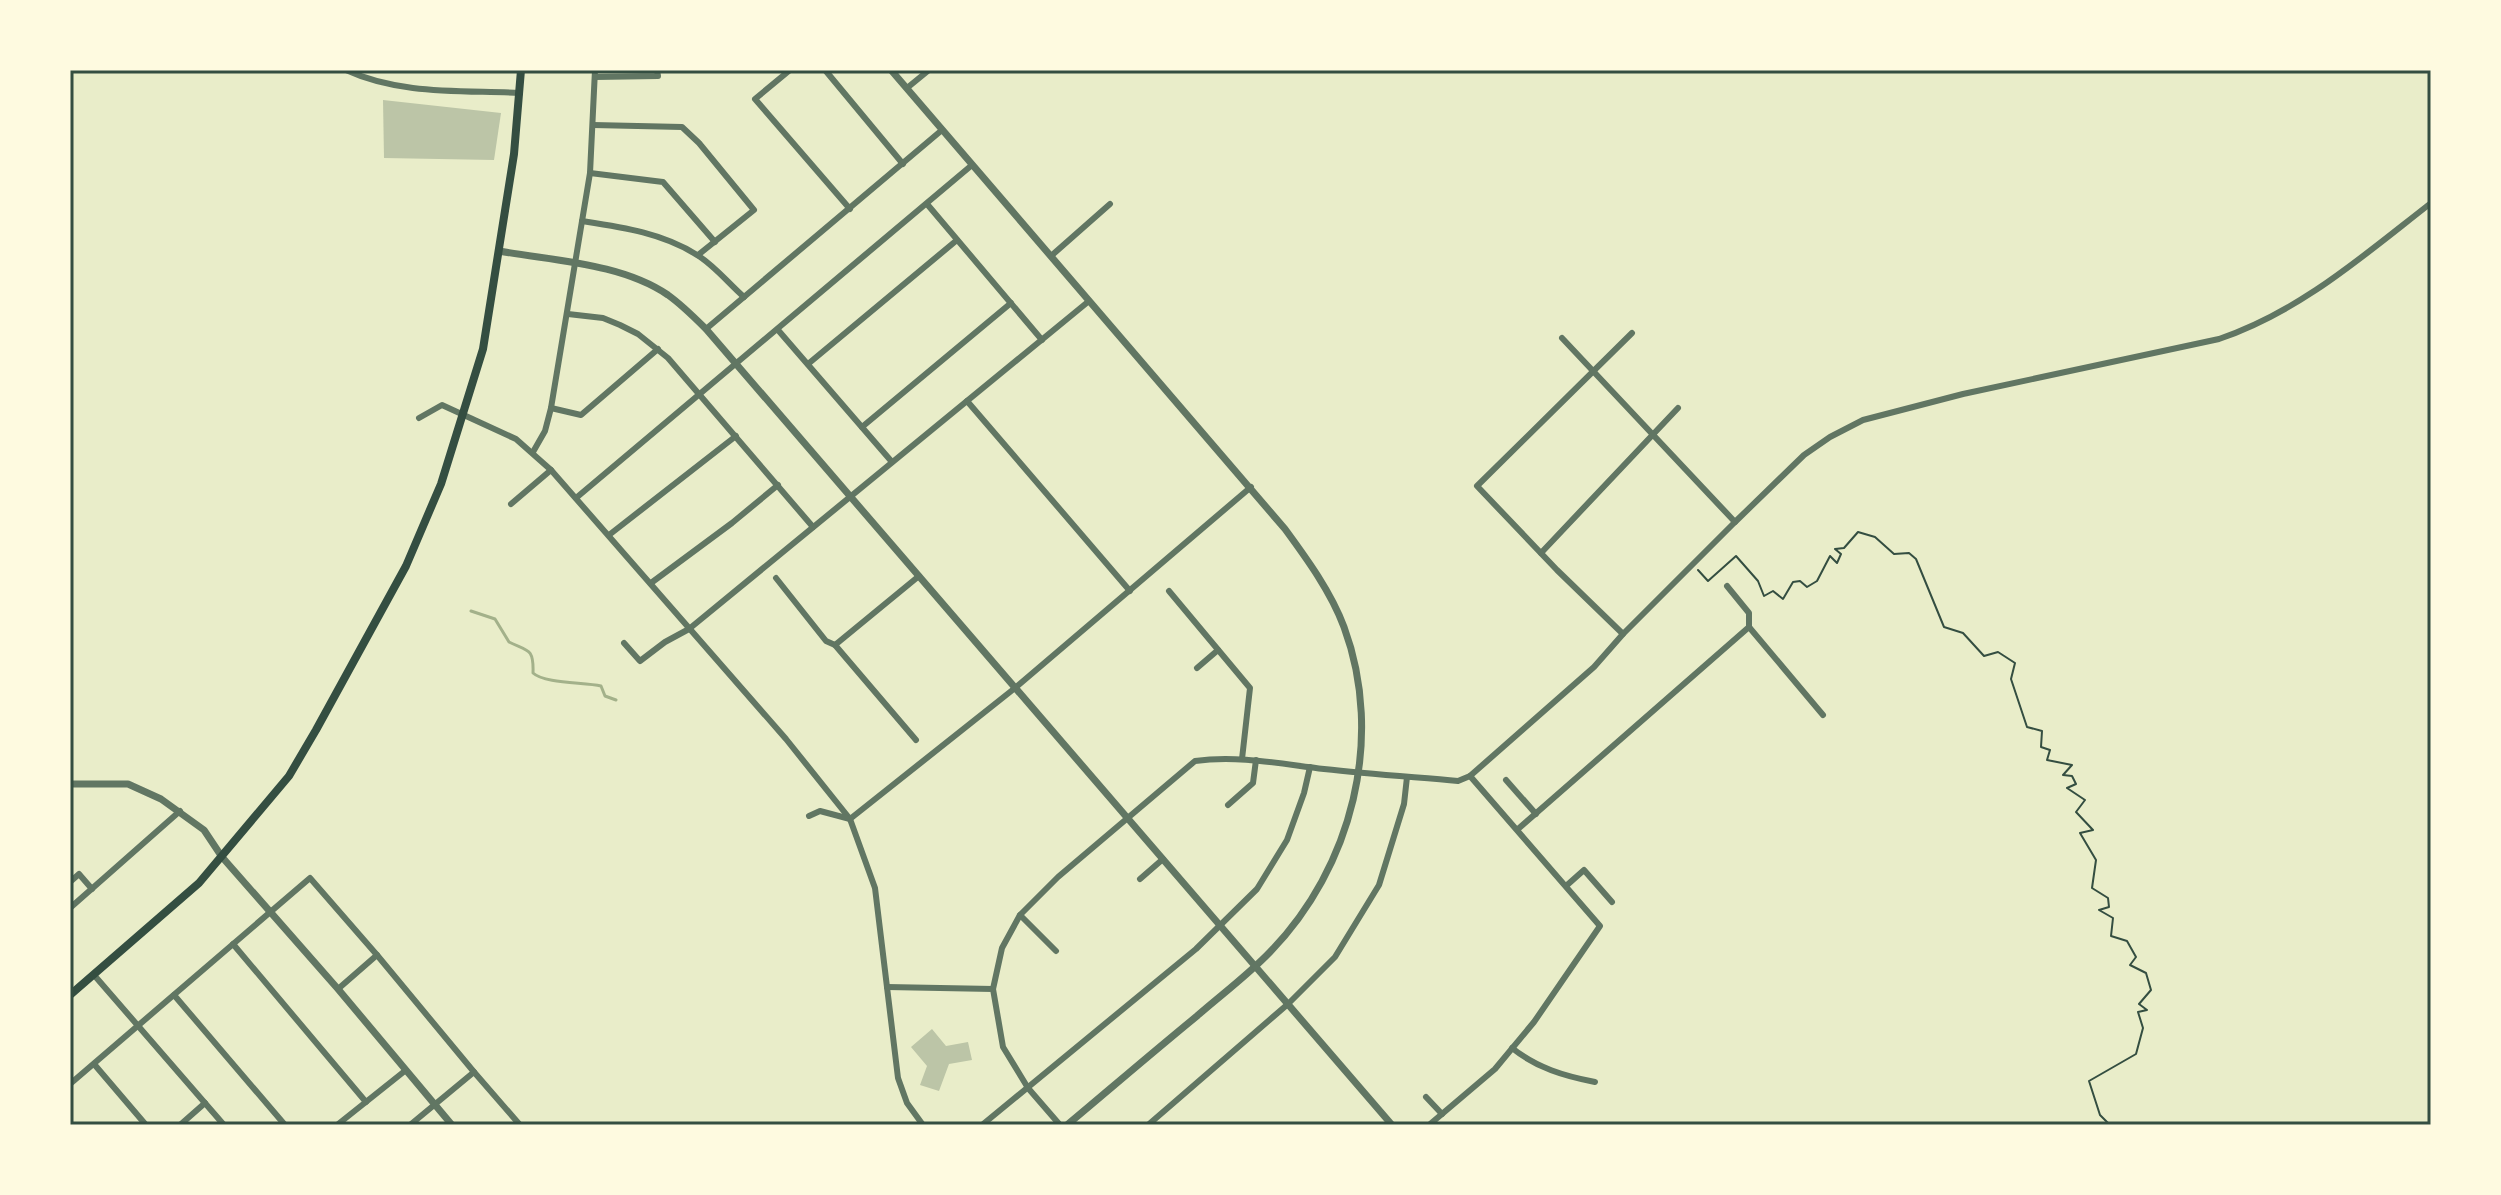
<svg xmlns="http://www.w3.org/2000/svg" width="2501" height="1195" font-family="Commissioner,sans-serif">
	<rect width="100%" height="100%" fill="#e9edc9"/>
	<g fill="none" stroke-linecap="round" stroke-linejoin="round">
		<path stroke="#a3b18a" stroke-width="3" d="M 471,611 L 495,619 L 509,642 C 527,651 534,647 533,673 C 545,684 584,682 601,686 L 605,696 L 616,700"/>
	</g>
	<g fill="#bcc5a7">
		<path d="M 383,100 L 501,113 L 494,160 L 384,158 Z"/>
		<path d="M 932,1029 L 946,1046 L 968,1042 L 972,1060 L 949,1064 L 939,1091 L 920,1085 L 927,1066 L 911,1047 Z"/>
	</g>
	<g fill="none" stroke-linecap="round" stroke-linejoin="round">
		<path stroke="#344e41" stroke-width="2" d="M 1698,570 L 1708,581 L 1736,556 L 1758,581 L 1764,596 L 1773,591 L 1783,599 L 1793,582 L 1800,581 L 1807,587 L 1817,581 L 1830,556 L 1837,563 L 1841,554 L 1835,549 L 1844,548 L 1858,532 L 1875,537 L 1894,554 L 1909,553 L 1916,559 L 1944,627 L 1963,633 L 1984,656 L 1998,652 L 2015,663 L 2011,679 L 2027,727 L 2042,731 L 2041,747 L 2050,750 L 2047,760 L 2072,765 L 2063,775 L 2072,776 L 2076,784 L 2067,788 L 2085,800 L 2076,812 L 2093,830 L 2080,833 L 2096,860 L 2092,888 L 2108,898 L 2109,907 L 2099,910 L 2113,918 L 2111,936 L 2127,941 L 2136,957 L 2130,965 L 2146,973 L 2151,990 L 2139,1004 L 2147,1010 L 2138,1012 L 2143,1028 L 2136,1054 L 2089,1081 L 2100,1115 L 2110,1125"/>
		<g stroke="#617663" stroke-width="6">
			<path d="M 346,70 C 400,95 462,90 520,93"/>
			<path d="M 790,70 L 755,99 L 850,209"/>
			<path d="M 825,70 L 903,164"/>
			<path d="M 595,77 L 658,76 L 657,70"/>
			<path d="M 907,88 L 929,70"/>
			<path d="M 593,125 L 682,127 L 699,143 L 754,210 L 698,255"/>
			<path d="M 590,173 L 663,182 L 715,242"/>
			<path d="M 927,204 L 1042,340"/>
			<path d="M 582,221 C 621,227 663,233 697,255 C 714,265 729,284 744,297"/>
			<path d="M 1051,256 L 1110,204"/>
			<path d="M 568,314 L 603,318 L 620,325 L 638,334 L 668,358 L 813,527"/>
			<path d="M 706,329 L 942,130"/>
			<path d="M 778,330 L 892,462"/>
			<path d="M 808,364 L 957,240"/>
			<path d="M 967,401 L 1130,591"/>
			<path d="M 551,408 L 581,415 L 658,349"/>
			<path d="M 419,418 L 442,405 L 516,439 L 551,470 L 786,739 L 850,819 L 875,888 L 898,1078 L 907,1103 L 923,1125"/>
			<path d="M 862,427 L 1011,303"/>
			<path d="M 533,452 L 545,431 L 551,408 L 590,173 L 595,70"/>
			<path d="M 576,498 L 972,165"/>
			<path d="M 511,504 L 551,470"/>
			<path d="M 1735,522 L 1804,455 L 1830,437 L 1863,420 L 1963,394 L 2219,339 C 2301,311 2364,255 2431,203"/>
			<path d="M 609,535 L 736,436"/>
			<path d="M 1541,553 L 1678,408"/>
			<path d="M 776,578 L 826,641 L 835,645 L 919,576"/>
			<path d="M 651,583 L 732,523 L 778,485"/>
			<path d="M 1727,586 L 1749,613 L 1749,627 L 1823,715"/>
			<path d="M 1169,591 L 1250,688 L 1242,759"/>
			<path d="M 1623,634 L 1557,570 L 1477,486 L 1632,333"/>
			<path d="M 624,643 L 640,661 L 665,642 L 689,629 L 1089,301"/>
			<path d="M 835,645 L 916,740"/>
			<path d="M 1197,668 L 1218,650"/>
			<path d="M 1470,776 L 1594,667 L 1623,634 L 1735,522 L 1562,338"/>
			<path d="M 1506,780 L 1536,814"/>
			<path d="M 1228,805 L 1253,783 L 1256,760"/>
			<path d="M 809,816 L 820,811 L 850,819 L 1015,688 L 1251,487"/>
			<path d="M 1518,829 L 1749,627"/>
			<path d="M 1140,879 L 1163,859"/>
			<path d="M 70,882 L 79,874 L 92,889"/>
			<path d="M 1566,886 L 1584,870 L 1612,902"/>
			<path d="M 70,908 L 180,811"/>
			<path d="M 1020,915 L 1056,951"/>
			<path d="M 233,944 L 366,1102"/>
			<path d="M 377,955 L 474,1072 L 410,1125"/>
			<path d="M 94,975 L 224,1125"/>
			<path d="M 887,987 L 993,989 L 1003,1047 L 1028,1088 L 1060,1125"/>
			<path d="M 993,989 L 1002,948 L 1020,915 L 1058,877 L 1195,761 C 1238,755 1281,764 1324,769 C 1368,774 1413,777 1458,781 L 1470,776 L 1600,926 L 1534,1022 L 1495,1069 L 1429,1125"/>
			<path d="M 174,995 L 285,1125"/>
			<path d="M 1512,1048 C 1537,1068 1564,1076 1595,1082"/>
			<path d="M 94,1064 L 146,1125"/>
			<path d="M 474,1072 L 520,1125"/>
			<path d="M 70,1084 L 310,878 L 377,955 L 338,989"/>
			<path d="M 1426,1097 L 1442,1114"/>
			<path d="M 180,1125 L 205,1103"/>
			<path d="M 337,1125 L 406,1070"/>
			<path d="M 982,1125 L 1196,949 L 1257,889 L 1287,840 L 1304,793 L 1310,767"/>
			<path d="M 1148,1125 L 1288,1004 L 1335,957 L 1379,885 L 1404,804 L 1407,777"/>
		</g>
		<g stroke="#617663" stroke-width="7">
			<path d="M 891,70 L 1285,529 C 1307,559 1331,592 1344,627 C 1385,738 1352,868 1270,952 C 1248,975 1221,995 1197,1016 C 1153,1052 1110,1089 1067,1125"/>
			<path d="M 499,251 C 554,261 621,263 668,295 C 682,305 694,317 706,329 L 1392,1125"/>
			<path d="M 70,784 L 128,784 L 161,799 L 204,830 L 222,857 L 338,989 L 452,1125"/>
		</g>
		<path stroke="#344e41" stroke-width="8" d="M 70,995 L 199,883 L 289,776 L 316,730 L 406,566 L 441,484 L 483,349 L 514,154 L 521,70"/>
	</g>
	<rect width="2501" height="1195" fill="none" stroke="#fefae0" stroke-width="144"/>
	<rect x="72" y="72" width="2357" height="1051" fill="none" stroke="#344e41" stroke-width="3"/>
</svg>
